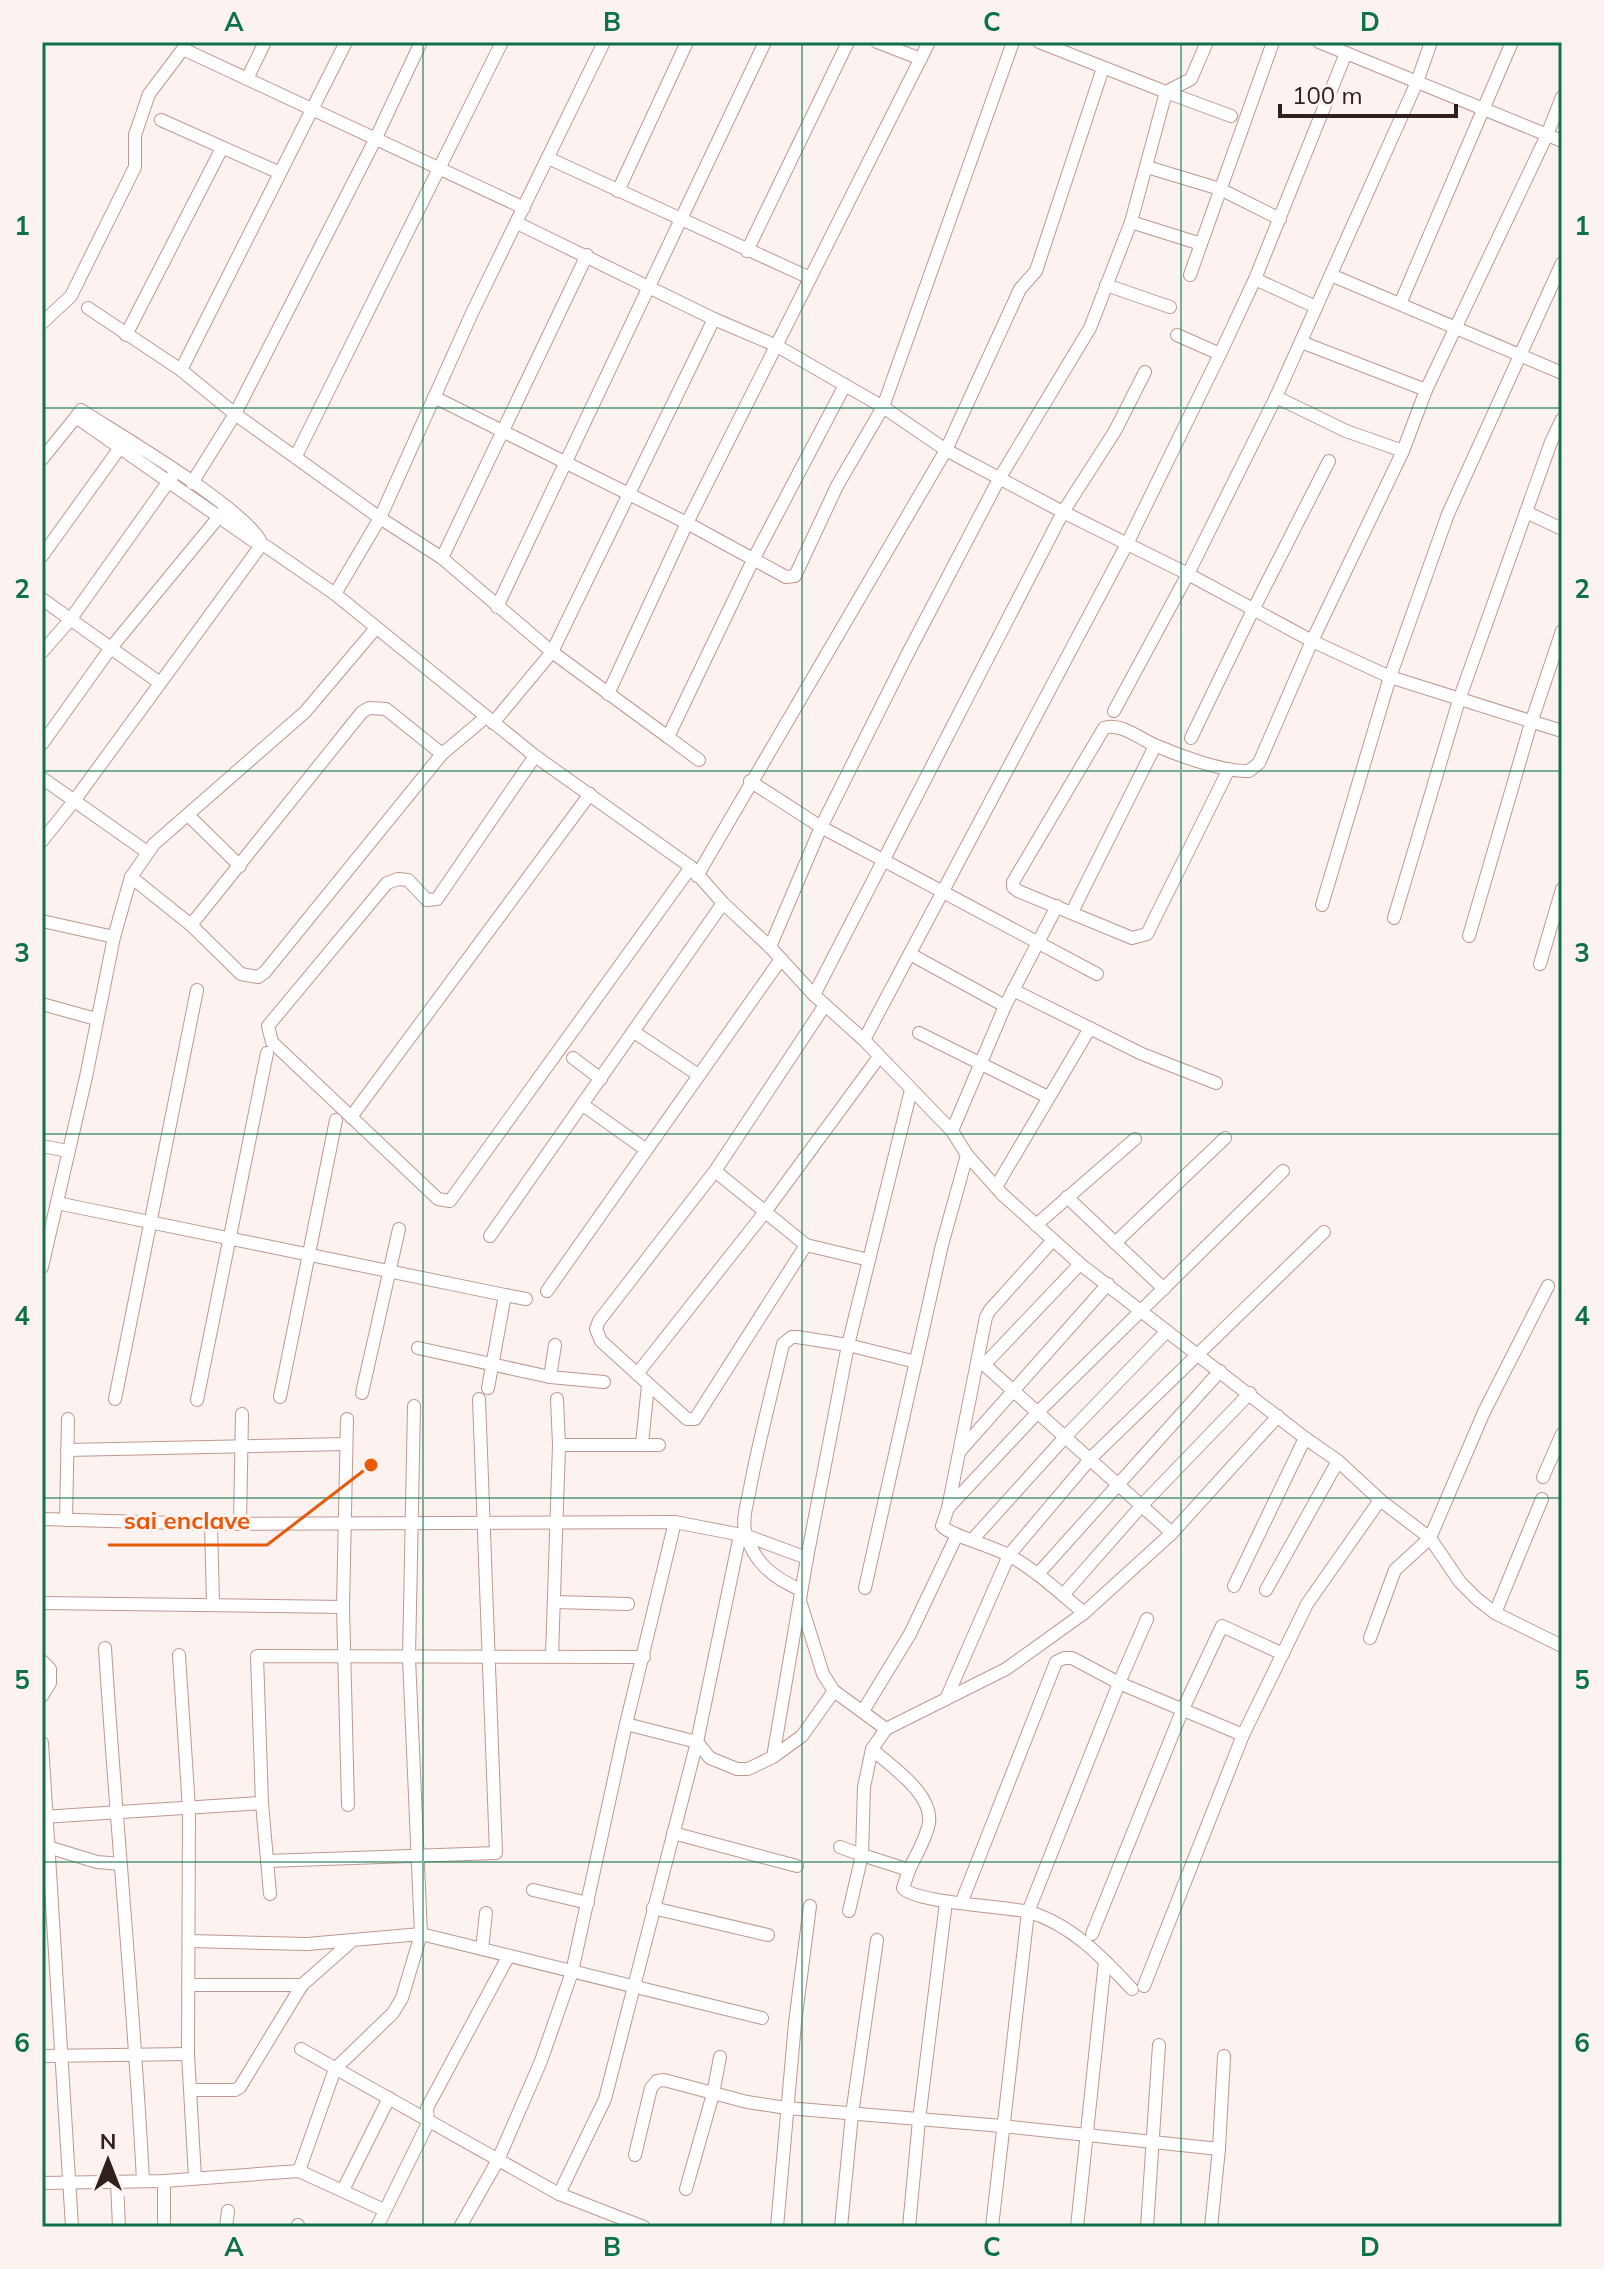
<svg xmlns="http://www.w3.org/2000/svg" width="1604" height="2269" font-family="Mulish,sans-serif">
	<rect width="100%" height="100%" fill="#fcf3f1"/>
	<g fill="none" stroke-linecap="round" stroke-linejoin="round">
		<defs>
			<g id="minor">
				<path d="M 186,42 L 183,49 L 524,208"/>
				<path d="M 877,42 L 921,59"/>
				<path d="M 1039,42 L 1166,92 L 1191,79 L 1207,42"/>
				<path d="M 1319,42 L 1562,141"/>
				<path d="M 247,79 L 265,42"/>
				<path d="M 161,120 L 280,173"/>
				<path d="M 548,158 L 810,278"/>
				<path d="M 1147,167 L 1220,189 L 1280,219"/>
				<path d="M 618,191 L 687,42"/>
				<path d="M 1131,222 L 1201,244"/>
				<path d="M 517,223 L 714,319 L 777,346 L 883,407 L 946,450 L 1063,512 L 1188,574 L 1312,641 L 1390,677 L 1562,731"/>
				<path d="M 747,251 L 848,42"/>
				<path d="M 1190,275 L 1273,42"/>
				<path d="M 1331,275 L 1562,373"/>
				<path d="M 1255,279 L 1316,307"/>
				<path d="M 1106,285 L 1170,307"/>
				<path d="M 1400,304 L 1512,42"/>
				<path d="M 88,308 L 181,370 L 235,414 L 380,518 L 442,558 L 552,652 L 668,737 L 753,560 L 845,385"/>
				<path d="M 42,323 L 71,296 L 135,167 L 135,135 L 149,94 L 183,49"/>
				<path d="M 126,335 L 222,148"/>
				<path d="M 1177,335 L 1220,354"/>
				<path d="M 1301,342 L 1426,390"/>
				<path d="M 181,370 L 346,42"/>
				<path d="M 434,397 L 687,523 L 786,577 L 795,576 L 837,486 L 883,407 L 1013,42"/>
				<path d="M 1276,397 L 1346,431 L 1403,451"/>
				<path d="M 296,456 L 502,42"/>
				<path d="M 42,459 L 76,417"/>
				<path d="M 192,483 L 235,414 L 375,140 L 421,42"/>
				<path d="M 1526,512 L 1562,529"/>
				<path d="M 262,544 C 248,510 118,434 81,410 L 76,417 L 252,540 L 267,547 L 335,594 L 535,756 L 691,867 L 723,903 L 770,947 L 814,995 L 864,1040 L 952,1131 L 967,1155 L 1003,1195 L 1080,1264 L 1305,1438 L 1338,1461 L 1380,1500 L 1430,1538 L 1460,1582 L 1477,1599 L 1495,1613 L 1562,1646"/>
				<path d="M 42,556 L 124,442"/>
				<path d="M 442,558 L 587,255"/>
				<path d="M 335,594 L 380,518 L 472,313 L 604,42"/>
				<path d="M 42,599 L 160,683"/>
				<path d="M 497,607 L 765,42"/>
				<path d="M 42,652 L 70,620 L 174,474"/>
				<path d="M 608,694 L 687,523 L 929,42"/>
				<path d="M 1114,711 L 1188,574 L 1276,397 L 1417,82 L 1431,42"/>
				<path d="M 493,723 L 552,652 L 714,319"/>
				<path d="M 668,737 L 699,760"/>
				<path d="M 1191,738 L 1254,608 L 1329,461"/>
				<path d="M 42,744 L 110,649 L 222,513"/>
				<path d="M 442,754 L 386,709 L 369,708 L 362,712 L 191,925 L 241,974 L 258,977 L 265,972 L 442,754 L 486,717"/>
				<path d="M 535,756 L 437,899 L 427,900 L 408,880 L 398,879 L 387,883 L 268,1026 L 272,1042 L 438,1199 L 450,1201 L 691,867"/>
				<path d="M 1229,769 L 1147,934 L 1132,938 L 1018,891 L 1013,887 L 1013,882 L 1104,728 C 1121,722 1141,740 1157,746 C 1180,756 1224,772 1249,771 L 1259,763 L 1312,641 L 1403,451 L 1426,390 L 1547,135 L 1562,97"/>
				<path d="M 42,778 L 147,852"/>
				<path d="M 750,781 L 821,827 L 1097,974"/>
				<path d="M 188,815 L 240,866"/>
				<path d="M 42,841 L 74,801 L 262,544"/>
				<path d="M 697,876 L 946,450 L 1020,289 L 1036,271 L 1103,68"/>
				<path d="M 131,877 L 191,925"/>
				<path d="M 1322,905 L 1390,677 L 1448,514 L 1562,263"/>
				<path d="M 1072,912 L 1155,746"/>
				<path d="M 1394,918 L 1459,700 L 1551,442 L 1562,419"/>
				<path d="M 42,921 L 114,937"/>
				<path d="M 1469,936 L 1531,723 L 1562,631"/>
				<path d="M 770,947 L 821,827 L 906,657 L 999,479 L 1090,328 L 1131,222 L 1166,92 L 1231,116"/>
				<path d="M 910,954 L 1005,1006"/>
				<path d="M 1540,964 L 1562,889"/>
				<path d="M 1013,990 L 1142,1054 L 1216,1083"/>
				<path d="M 814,995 L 1063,512 L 1115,431 L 1145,372"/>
				<path d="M 42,1004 L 96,1019"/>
				<path d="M 634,1032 L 697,1074"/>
				<path d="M 919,1033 L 1048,1097"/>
				<path d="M 864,1040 L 1127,544 L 1220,354 L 1255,279 L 1346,53"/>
				<path d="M 573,1058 L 601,1079"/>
				<path d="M 583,1105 L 645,1149"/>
				<path d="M 351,1117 L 590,794"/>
				<path d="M 952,1131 L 1005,1006 L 1057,906"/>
				<path d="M 42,1146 L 68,1151"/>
				<path d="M 715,1171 L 806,1245 L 695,1419 L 687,1419 L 601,1341 L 596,1329 L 599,1321 L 715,1171 L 825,1005"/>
				<path d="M 996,1187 L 1090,1028"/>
				<path d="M 1067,1197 L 1164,1289"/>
				<path d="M 57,1203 L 505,1295"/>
				<path d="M 1036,1225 L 1135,1139"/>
				<path d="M 490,1236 L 723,903"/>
				<path d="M 1053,1240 L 990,1310 L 986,1317 L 948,1508 L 942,1526 C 951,1536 993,1546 1010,1556 C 1037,1571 1060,1593 1084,1613"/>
				<path d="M 1115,1243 L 1225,1138"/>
				<path d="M 806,1245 L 869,1260"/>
				<path d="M 42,1267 L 86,1077 L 114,937 L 131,877 L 154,844 L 305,712 L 376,628"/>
				<path d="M 547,1291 L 781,959"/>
				<path d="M 418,1348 L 550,1377 L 604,1382"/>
				<path d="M 979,1360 L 1172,1533"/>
				<path d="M 984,1365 L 1080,1264"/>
				<path d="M 637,1374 L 765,1212 L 879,1057"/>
				<path d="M 550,1377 L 555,1345"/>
				<path d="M 488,1388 L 505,1295 L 526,1299"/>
				<path d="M 362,1393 L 399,1229"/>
				<path d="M 280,1397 L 336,1120"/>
				<path d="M 115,1399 L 197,990"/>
				<path d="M 557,1399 L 559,1445"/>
				<path d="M 197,1400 L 267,1053"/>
				<path d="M 347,1419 L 343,1607 L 348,1805"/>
				<path d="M 642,1444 L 648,1385"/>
				<path d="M 67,1450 L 346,1444"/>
				<path d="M 960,1451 L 1108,1284"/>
				<path d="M 1543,1477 L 1562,1434"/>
				<path d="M 948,1508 L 1037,1413 L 1283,1171"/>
				<path d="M 42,1519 L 211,1524 L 675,1522 L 747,1536 L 807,1558"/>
				<path d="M 66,1520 L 68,1419"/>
				<path d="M 211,1524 L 213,1603"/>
				<path d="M 240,1524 L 242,1414"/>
				<path d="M 973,1539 L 1066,1436 L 1167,1331"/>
				<path d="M 1038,1574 L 1220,1371"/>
				<path d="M 1234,1586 L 1305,1438"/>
				<path d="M 865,1588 L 942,1245 L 967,1155"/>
				<path d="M 801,1590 C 773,1578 753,1562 745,1531 C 742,1517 748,1501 750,1488 C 759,1440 772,1392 783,1344 L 792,1337 L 797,1337 L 848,1345 L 916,1362"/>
				<path d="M 1266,1590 L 1338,1461"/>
				<path d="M 1063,1595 L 1143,1504 L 1250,1393"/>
				<path d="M 554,1602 L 628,1604"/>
				<path d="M 42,1603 L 343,1607"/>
				<path d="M 801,1604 L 823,1674 L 834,1691 L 886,1729"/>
				<path d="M 1495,1613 L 1542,1499"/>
				<path d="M 1370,1638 L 1395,1570 L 1430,1538 L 1484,1412 L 1548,1286"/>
				<path d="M 105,1648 C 116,1826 134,2003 143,2181"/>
				<path d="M 179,1655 L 189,1809 L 188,2054 L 195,2178"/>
				<path d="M 552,1656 L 559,1445 L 659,1445"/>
				<path d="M 42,1661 L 50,1669 L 50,1683 L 42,1696"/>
				<path d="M 946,1699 L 1009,1555 L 1091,1458 L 1324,1232"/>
				<path d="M 863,1711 L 910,1634 L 957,1535"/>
				<path d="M 626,1724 L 697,1742 L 710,1758 L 737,1769 L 748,1769 L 773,1757 L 807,1558 L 848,1345 L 911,1090"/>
				<path d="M 42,1743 L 72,2227"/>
				<path d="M 872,1749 C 891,1767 933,1793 929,1823 C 926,1839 916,1855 909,1870"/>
				<path d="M 773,1757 L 802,1736 L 834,1691"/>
				<path d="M 42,1817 L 262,1803"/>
				<path d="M 673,1833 L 797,1866"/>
				<path d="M 48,1847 L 97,1862 L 120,1864"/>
				<path d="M 840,1847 L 862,1855 L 849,1911"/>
				<path d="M 267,1861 L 496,1853 L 479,1399"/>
				<path d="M 533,1890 L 588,1903"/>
				<path d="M 270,1894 L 262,1803 L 257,1656 L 644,1657"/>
				<path d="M 962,1901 L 1056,1662 L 1064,1658 L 1072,1658 L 1119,1683 L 1243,1735"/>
				<path d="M 653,1908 L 768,1935"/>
				<path d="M 1092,1934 L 1182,1711 L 1222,1626 L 1283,1654"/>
				<path d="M 191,1941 L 307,1944 L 421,1934 L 762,2018"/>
				<path d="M 482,1949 L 486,1913"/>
				<path d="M 190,1985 L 302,1985 L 353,1940"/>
				<path d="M 1144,1986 L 1243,1735 L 1307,1604 L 1380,1500"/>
				<path d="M 1132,1989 C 1103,1958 1071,1924 1029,1912 C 1005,1906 915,1903 903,1888 L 909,1870 L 862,1855 L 864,1787 L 872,1749 L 886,1729 L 1006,1669 L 1084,1613 L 1172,1533 L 1278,1416"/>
				<path d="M 301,2049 L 559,2194 L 644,2227"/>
				<path d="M 42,2056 L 188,2054"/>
				<path d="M 190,2090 L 235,2090 L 240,2087 L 302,1985"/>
				<path d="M 635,2155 L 651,2088 L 657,2081 L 664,2080 L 747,2102 L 787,2108 L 1002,2126 L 1219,2149"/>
				<path d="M 299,2171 L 335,2069 L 393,2013 L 402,1998 L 421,1934 L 409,1658 L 414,1406"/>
				<path d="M 164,2181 L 164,2222"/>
				<path d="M 117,2182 L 119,2227"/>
				<path d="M 42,2183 L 164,2181 L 299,2171 L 384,2210"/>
				<path d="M 686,2189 L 713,2094 L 720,2057"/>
				<path d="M 343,2190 L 389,2098"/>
				<path d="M 559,2194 L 605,2099 L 697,1742 L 740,1535"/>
				<path d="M 226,2227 L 228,2211"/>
				<path d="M 297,2227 L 298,2225"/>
				<path d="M 377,2227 L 428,2123 L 427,2108 L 508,1957"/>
				<path d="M 460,2227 L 498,2160 L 541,2061 L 572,1972 L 626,1724 L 675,1522"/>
				<path d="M 777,2227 L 795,2023 L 810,1906"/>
				<path d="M 841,2227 L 852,2114 L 877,1940"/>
				<path d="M 909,2227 L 919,2120 L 946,1902"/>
				<path d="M 992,2227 L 1028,1912 L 1119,1683 L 1147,1619"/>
				<path d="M 1077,2227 L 1105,1961"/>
				<path d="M 1147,2227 L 1159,2045"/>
				<path d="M 1211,2227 L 1219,2149 L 1224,2056"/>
			</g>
		</defs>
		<use href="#minor" stroke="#be988f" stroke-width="14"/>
		<use href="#minor" stroke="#fff" stroke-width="12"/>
	</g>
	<path fill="none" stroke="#0e7248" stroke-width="2" stroke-opacity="0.55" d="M 423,42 L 423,2227M 802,42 L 802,2227M 1181,42 L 1181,2227M 42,408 L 1562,408M 42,771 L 1562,771M 42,1134 L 1562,1134M 42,1498 L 1562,1498M 42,1862 L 1562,1862"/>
	<path fill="none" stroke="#e8590c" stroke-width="3" d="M371 1465L267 1545H108"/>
	<circle fill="#e8590c" stroke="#fcf3f1" stroke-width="3" cx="371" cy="1465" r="8"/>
	<g font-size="24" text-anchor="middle" font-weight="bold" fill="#e8590c" stroke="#fcf3f1" stroke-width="6" stroke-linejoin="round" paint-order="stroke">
		<text x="187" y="1529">sai enclave</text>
	</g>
	<rect width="1604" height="2269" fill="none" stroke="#fcf3f1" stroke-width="88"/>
	<g transform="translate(108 2161)" stroke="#fcf3f1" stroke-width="6" paint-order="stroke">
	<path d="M0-6L14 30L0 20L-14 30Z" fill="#2f201d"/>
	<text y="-12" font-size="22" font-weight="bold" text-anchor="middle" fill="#2f201d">N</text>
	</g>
	<path d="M1280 104v12h176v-12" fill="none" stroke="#2f201d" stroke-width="4"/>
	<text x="1292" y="104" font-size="24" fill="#2f201d" stroke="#fcf3f1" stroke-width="6" paint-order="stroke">100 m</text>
	<rect x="44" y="44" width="1516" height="2181" fill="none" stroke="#0e7248" stroke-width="3"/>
	<g font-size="26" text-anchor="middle" font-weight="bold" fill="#0e7248">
		<text x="234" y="31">A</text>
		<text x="612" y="31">B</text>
		<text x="992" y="31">C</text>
		<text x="1370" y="31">D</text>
		<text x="22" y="235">1</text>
		<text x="1582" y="235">1</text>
		<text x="22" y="598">2</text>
		<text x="1582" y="598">2</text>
		<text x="22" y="962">3</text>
		<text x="1582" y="962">3</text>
		<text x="22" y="1325">4</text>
		<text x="1582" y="1325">4</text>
		<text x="22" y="1689">5</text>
		<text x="1582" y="1689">5</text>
		<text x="22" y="2052">6</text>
		<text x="1582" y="2052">6</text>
		<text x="234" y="2256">A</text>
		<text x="612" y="2256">B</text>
		<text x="992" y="2256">C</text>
		<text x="1370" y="2256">D</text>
	</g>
</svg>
